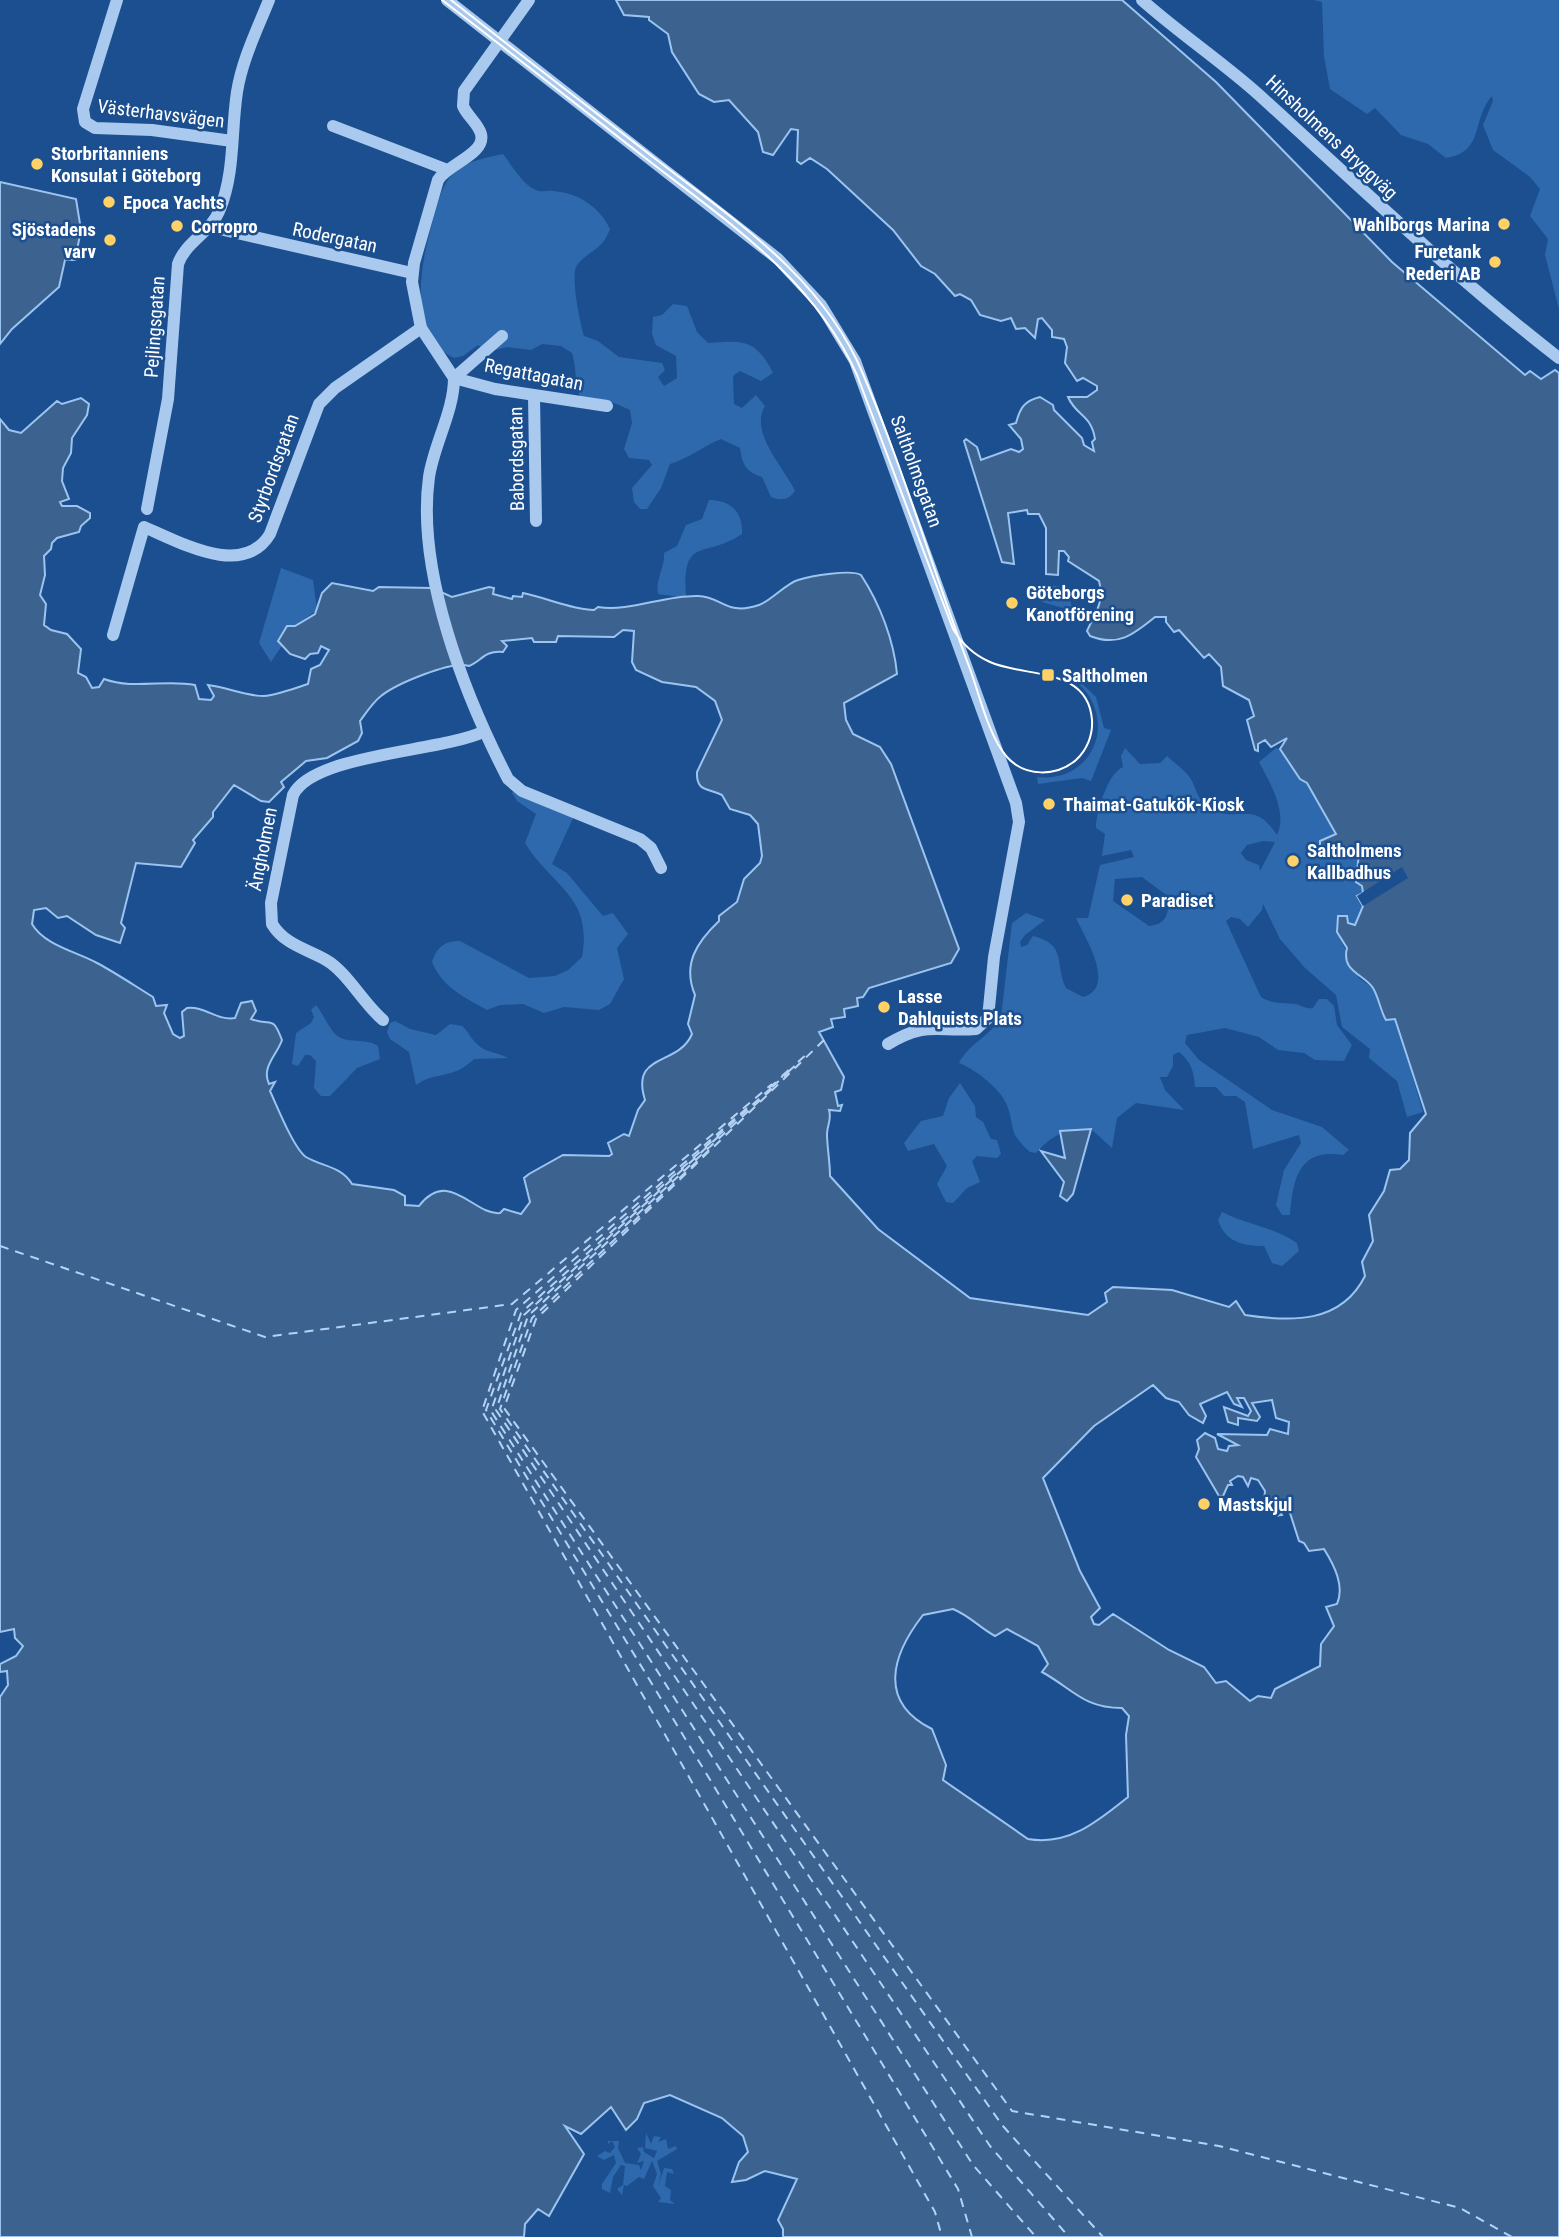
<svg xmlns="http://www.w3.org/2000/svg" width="1559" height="2237" font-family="'Roboto Condensed',sans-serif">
	<rect width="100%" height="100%" fill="#1b4f8f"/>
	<g fill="#2e69ad" fill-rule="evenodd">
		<path d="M 1314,0 L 1559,0 L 1559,309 L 1545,255 L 1548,239 L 1530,216 L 1540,189 L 1530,177 L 1493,150 L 1483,125 L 1493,101 L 1492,96 C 1471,120 1485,152 1446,158 L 1428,144 L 1401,135 L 1375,108 L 1367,114 L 1330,89 L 1324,56 L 1322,2 Z"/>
		<path d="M 503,154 C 512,165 522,184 536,190 C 542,193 546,190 553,191 C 578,193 599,206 610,229 C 602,251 589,250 577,265 C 570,276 580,322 584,336 L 598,341 L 619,357 L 662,363 L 665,370 L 658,377 L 664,386 L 677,378 L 676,356 L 656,345 L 652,334 L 653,317 L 662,315 L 673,304 L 687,306 L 697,332 L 708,343 C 744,340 756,339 773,373 L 761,381 L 740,371 L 733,376 L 734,404 L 742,408 L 756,395 L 765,406 C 749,433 784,467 795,491 C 788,500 782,501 771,497 L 762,477 C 746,472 742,464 740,448 L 721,439 C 703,446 690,458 670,464 L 661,488 L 647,509 L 640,509 L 634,502 L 632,488 L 652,465 L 649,460 L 629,458 L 624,449 L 632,423 L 630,410 L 612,402 L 581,399 C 574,383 577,369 572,353 L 561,346 L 542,344 L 531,350 L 507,347 L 488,352 L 478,345 L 463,356 L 454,358 C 406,336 421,263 432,224 C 437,206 441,183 457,170 C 469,161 488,157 503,154 Z"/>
		<path d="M 709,500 C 731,500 743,512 742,534 C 703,560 682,534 686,598 L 658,594 C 655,580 665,568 664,553 L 677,546 L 686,525 L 702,519 Z"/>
		<path d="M 281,568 L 313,580 L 317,610 L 295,626 L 271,662 L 259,643 Z"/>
		<path d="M 1044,584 L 1067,588 L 1073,611 L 1042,602 L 1040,597 Z"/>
		<path d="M 1069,671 L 1096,697 L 1104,728 L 1111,730 L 1091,781 L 1082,778 L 1038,784 L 1037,777 C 1100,784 1123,705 1063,673 Z"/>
		<path d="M 1125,748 L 1140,764 L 1160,763 L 1167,756 C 1173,762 1181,767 1187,774 C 1198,786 1195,801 1211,809 C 1238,824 1253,798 1277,835 C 1288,811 1269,782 1259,762 L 1276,748 L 1280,749 C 1298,775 1330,804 1336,836 L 1329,836 L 1323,842 L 1323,853 L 1352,846 L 1359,853 L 1359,863 L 1408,878 L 1360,910 L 1356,925 L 1348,923 L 1347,916 L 1337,932 L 1359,978 L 1374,989 L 1381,1013 L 1395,1018 L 1423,1112 L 1407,1117 L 1397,1081 L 1369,1058 L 1370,1049 L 1342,1027 L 1336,995 L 1305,968 L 1280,939 L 1263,904 L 1262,910 L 1248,927 L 1240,919 L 1231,917 L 1226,921 L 1261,997 C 1274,1005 1283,1002 1296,1004 C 1303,1006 1305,1009 1313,1008 L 1319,999 L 1327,999 L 1334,1006 L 1337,1025 L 1352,1045 L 1344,1061 L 1315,1060 L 1304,1053 L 1278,1050 L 1259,1037 L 1225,1028 L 1187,1035 L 1185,1043 L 1199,1060 L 1272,1110 L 1322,1127 L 1349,1150 L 1343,1155 C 1299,1148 1293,1178 1290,1215 L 1282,1215 L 1276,1205 L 1284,1170 L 1301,1143 L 1299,1135 L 1253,1149 L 1245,1102 L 1236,1096 L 1224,1096 L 1216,1087 L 1195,1087 C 1194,1071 1191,1062 1179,1052 L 1173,1055 L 1173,1066 L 1167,1077 L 1160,1077 L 1165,1090 L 1184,1110 L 1136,1103 L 1117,1118 L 1112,1148 L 1091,1129 C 1065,1130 1054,1133 1036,1153 L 1030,1152 C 1006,1131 1016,1126 1006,1103 C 999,1088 975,1069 959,1063 C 970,1042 990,1037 1001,1017 L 1012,923 L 1026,913 L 1045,920 L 1025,935 L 1020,942 L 1021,947 L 1027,945 L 1033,936 C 1068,945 1054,963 1066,988 L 1083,997 C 1117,987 1085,938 1076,918 L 1088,918 L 1100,865 L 1134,857 L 1131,850 L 1102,856 L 1105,834 L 1096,828 C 1096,812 1108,773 1123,767 L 1121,756 ZM 1263,841 L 1275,842 L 1260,871 L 1259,865 L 1246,860 L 1241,853 L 1247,845 ZM 1142,877 L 1169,897 C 1168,913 1168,924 1149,926 L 1113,901 L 1115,879 Z"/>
		<path d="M 514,791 L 574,816 L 552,864 L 567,873 L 603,916 L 613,913 L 628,934 L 617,948 L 624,979 L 610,1004 L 599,1010 L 564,1007 L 544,1013 L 523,1004 L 500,1005 L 487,1010 C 464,997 442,987 432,962 C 437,947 444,941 460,941 L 529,978 L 555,976 L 568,970 L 582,957 C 593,896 552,887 525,843 L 536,814 L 517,801 L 512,793 Z"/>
		<path d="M 316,1005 C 323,1014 328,1026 335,1034 C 346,1045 365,1037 378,1046 L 380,1059 L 357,1068 L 330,1096 L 321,1096 L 314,1088 L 316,1061 L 310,1055 L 305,1055 L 298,1066 L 292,1064 L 296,1033 L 311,1023 L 314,1017 L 311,1010 Z"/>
		<path d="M 395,1021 L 410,1029 L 436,1035 L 450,1024 L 462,1026 C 469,1032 471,1039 477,1044 C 486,1053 497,1052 508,1058 L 474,1059 C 453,1080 435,1071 416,1085 L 409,1052 L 390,1039 L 387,1032 L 390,1023 Z"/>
		<path d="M 960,1083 L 975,1106 L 976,1117 L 983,1122 L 991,1139 L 997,1140 L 1001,1154 L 997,1158 L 977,1156 L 972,1161 L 980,1182 L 967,1188 L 953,1203 L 946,1202 L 937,1184 L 947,1166 L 934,1144 L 908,1151 L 904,1143 L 921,1121 L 943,1116 L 949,1098 Z"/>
		<path d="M 1222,1212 C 1250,1226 1269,1225 1297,1243 L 1299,1251 L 1282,1266 L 1272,1263 L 1264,1246 C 1243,1246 1225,1242 1218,1220 Z"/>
		<path d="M 646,2133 L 651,2144 L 654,2136 L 661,2137 L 658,2142 L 666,2139 L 668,2149 L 676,2146 L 677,2149 L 657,2161 L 661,2174 L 658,2187 L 664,2168 L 672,2169 L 674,2174 L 667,2172 L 665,2186 L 671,2190 L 670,2200 L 675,2204 L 658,2202 L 661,2198 L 653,2186 L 657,2174 L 652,2161 L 644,2179 L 639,2177 L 627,2186 L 624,2185 L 622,2195 L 617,2189 L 623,2185 L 625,2166 L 621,2165 L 613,2177 L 610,2193 L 602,2189 L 602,2184 L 616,2163 L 614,2155 L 604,2160 L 597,2156 L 605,2151 L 610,2153 L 615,2147 L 612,2141 L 608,2144 L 608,2141 L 619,2141 L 618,2148 L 625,2163 L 639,2165 L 641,2170 L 644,2161 L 637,2163 L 641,2154 L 637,2148 L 643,2147 L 644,2152 L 654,2158 L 657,2151 L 645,2148 Z"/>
	</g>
	<g fill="#3c6290" stroke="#9cc4f0" stroke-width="2" fill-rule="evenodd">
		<path d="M 616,0 L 1122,0 L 1216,82 L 1392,262 L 1525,375 L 1530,371 L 1541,379 L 1555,370 L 1559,373 L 1559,2237 L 783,2237 L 783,2229 L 778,2220 L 797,2179 L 765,2171 L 746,2180 L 732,2182 L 739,2162 L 748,2152 L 743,2136 L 722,2118 L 670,2095 L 644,2103 L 637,2119 L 626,2130 L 611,2107 L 581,2134 L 565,2126 L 584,2154 L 549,2216 L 538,2209 L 525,2224 L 524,2237 L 0,2237 L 0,1697 L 8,1685 L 7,1671 L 0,1672 L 0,1664 L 16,1656 L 23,1646 L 15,1638 L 14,1629 L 0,1632 L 0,419 L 9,430 L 21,433 L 57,401 L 62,404 L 81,398 L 89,404 L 87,415 L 72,438 L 71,453 L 63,468 L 62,481 L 69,499 L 60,502 L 62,506 L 77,506 L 90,513 L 90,518 L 81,526 L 79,532 L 57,538 L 52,543 L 51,549 L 44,556 L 45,575 L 40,595 L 46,604 L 44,625 L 51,630 L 67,634 L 81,649 L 78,673 L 86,677 L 92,688 L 99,687 L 104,679 C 134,690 165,679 195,685 L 199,699 L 211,700 L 214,696 L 208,685 C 227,687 244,696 264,696 C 277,695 295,688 308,684 L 311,669 L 320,665 L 329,650 L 321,646 L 318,653 L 310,654 L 305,659 L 290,654 L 278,641 L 287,626 L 295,626 L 315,614 L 322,593 L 332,583 L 373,591 L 379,587 L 432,588 L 452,597 L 489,587 L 494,588 L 493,594 L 512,599 L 513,596 L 522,597 L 523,593 C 548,598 569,609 594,610 L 598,607 C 630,612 664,595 698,596 C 723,597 726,616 759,605 C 771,601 785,584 798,580 C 810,576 852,569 861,575 C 880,604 894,641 897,674 L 844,703 L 846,720 L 853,734 L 880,747 L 891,764 L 959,949 L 951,963 L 869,988 L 863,997 L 857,998 L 858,1006 L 844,1009 L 845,1017 L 831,1019 L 833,1027 L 819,1032 L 844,1077 L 841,1090 L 835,1092 L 838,1106 L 842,1105 L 840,1111 L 829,1110 C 832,1120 827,1125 827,1134 C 827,1146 830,1162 830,1176 L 878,1229 L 970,1298 L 1088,1315 L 1107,1302 L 1105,1293 L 1113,1287 L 1172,1290 L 1229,1307 L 1236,1301 L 1245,1315 C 1291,1322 1341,1324 1365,1276 L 1362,1262 L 1373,1241 L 1369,1215 L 1384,1191 L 1390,1170 L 1400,1169 L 1409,1160 L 1410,1133 L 1426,1114 L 1395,1019 L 1386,1020 C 1380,1010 1379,998 1373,988 C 1364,974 1341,972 1347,948 L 1337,932 L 1338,916 L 1347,916 L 1348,923 L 1355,925 L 1363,906 L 1357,896 L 1363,893 L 1362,886 L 1356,882 L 1359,853 L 1352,846 L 1320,851 L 1320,841 L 1336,834 L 1307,783 L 1300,779 L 1280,749 L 1287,738 L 1271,747 L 1265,740 L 1258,744 L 1258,751 L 1255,750 L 1247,720 L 1254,716 L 1249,700 L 1223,686 L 1221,667 L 1209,654 L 1204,658 L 1179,630 L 1174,632 L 1166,622 L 1166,617 L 1155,617 C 1133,635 1118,647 1090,636 L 1087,631 C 1095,613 1105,602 1099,581 L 1068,561 L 1069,557 L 1064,551 L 1059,551 L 1058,575 L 1046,574 L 1046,528 L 1039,514 L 1028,514 L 1027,510 L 1008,513 L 1014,564 L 1002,562 L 964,441 L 966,439 L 977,447 L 981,460 L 1011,449 L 1019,452 L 1023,449 L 1021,439 L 1009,425 L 1016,423 C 1020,408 1024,401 1040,397 L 1053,405 L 1054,410 L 1082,438 L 1084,445 L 1094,451 L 1092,442 L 1095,439 C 1091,414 1076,416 1068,397 L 1087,397 L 1097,390 L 1097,386 L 1083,378 L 1077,381 L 1065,363 L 1067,347 L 1064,339 L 1052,337 L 1052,330 L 1042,318 L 1038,319 L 1035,338 L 1025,328 L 1016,329 L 1011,318 L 1001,321 L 980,315 L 971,300 L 960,294 L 955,296 L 935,274 L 921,266 L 893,230 L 827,169 L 810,158 L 801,164 L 797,161 L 798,130 L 791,129 L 773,155 L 763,152 L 758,132 L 729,100 L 714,102 L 699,94 L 672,52 L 668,34 L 649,20 L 649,17 L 624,15 ZM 623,630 L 634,631 L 632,662 L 636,670 L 662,682 L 696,687 L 715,701 L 722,720 L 697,772 C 696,792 708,788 722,795 L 730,809 L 750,815 L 758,824 L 762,856 L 760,863 L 744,879 L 737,902 L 719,916 L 719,921 C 697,942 682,964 695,995 L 688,1024 L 692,1034 C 678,1067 630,1052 645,1100 L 638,1110 L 629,1136 L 624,1134 L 608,1143 L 612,1154 L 609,1156 L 563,1155 L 529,1174 L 524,1178 L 530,1202 L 521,1214 L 504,1209 L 500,1213 C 474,1216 449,1167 419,1206 L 405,1205 L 405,1196 L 394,1190 L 352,1184 C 341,1166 323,1167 306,1157 C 294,1149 277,1106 270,1091 L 275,1082 L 269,1084 C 261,1067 277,1055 282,1040 C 272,1014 273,1027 251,1019 L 256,1011 L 252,1001 L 241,1003 L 235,1018 C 217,1021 205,1006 187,1008 L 182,1012 L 184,1036 L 180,1038 L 173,1034 L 164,1013 L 167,1005 L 156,1006 L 153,997 C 135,986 116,973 97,963 C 77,952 44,945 32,924 L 34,910 L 46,908 L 58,918 L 67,916 L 96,935 L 120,943 L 125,928 L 121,923 L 136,863 L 181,867 L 195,843 L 193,840 L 213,817 L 213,812 L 234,785 L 261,801 L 269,802 L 284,787 L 281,782 L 306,761 L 327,758 L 358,741 L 362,733 L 360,721 C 366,713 373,702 381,696 C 396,684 452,660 469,666 C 482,661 484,650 503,652 L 507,646 L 502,641 L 532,638 L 534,642 L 556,642 L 558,636 L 614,637 ZM 1153,1385 L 1166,1398 L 1179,1402 L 1189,1415 L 1203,1423 L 1206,1416 L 1200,1404 L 1227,1392 L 1234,1404 L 1242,1407 L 1237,1398 L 1244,1398 L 1251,1411 L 1248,1416 L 1224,1407 L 1228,1422 L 1238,1425 L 1238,1418 L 1257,1421 L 1260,1417 L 1252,1403 L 1272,1400 L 1276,1418 L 1289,1422 L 1288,1434 L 1270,1429 L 1267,1435 L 1217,1434 L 1238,1445 L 1229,1446 L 1227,1451 L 1218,1449 L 1215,1438 L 1205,1433 L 1197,1440 L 1199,1449 L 1196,1457 L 1219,1496 L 1223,1496 L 1228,1485 L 1232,1485 L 1230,1481 L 1238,1476 L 1243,1477 L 1248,1486 L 1251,1478 L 1258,1480 L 1265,1491 L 1264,1501 L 1275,1516 L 1282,1515 L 1278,1505 L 1281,1502 L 1290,1513 L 1299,1541 L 1304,1543 L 1309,1551 L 1324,1549 C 1334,1565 1345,1586 1337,1604 L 1326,1607 L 1334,1626 L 1321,1644 L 1320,1666 L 1275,1689 L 1271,1698 L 1258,1696 L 1250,1701 L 1226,1681 L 1216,1683 L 1204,1667 L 1169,1650 L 1113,1614 L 1099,1625 L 1094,1624 L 1091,1617 L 1100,1608 L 1080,1571 L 1043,1478 L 1094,1426 ZM 953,1609 C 970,1616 980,1628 995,1636 L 1007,1629 L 1038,1646 L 1048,1664 L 1042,1672 C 1073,1689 1083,1708 1122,1708 L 1129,1716 L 1126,1735 L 1128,1797 C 1098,1821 1069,1846 1028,1839 L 943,1780 L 946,1765 L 932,1729 C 878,1702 891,1656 923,1615 Z"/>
		<path d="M 0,182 L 76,199 L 81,230 L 75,260 L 65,260 L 59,287 L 12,329 L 0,344 Z"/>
		<path d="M 1091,1129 L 1073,1194 L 1067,1201 L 1060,1196 L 1064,1182 L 1041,1151 L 1065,1158 L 1060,1131 Z"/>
	</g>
	<path fill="#1b4f8f" d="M 1402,867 L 1408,878 L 1363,906 L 1357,896 Z"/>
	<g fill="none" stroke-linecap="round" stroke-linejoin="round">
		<g stroke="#b5d3f5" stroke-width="2" stroke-dasharray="9 7" stroke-linecap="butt">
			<path d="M 824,1040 L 536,1319 L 504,1408 L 1012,2111 L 1219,2146 L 1460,2208 L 1512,2237"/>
			<path d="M 798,1062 L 809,1052"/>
			<path d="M 788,1072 L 799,1062"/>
			<path d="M 782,1076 L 793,1066"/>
			<path d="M 772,1087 L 789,1072"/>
			<path d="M 769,1088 L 783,1076"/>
			<path d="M 771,1088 L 521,1313 L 486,1410 L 958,2189 L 972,2237"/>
			<path d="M 772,1089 L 528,1316 L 496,1410 L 990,2146 L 1069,2237"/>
			<path d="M 747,1108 L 516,1310 L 482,1411 L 935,2212 L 942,2237"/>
			<path d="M 719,1136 L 524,1315 L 491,1411 L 973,2165 L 1036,2237"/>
			<path d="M 709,1150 L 532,1318 L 500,1409 L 1002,2125 L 1103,2237"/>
			<path d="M 0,1246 L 265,1337 L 512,1304 L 772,1084"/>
		</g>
		<g stroke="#a9c9ee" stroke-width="12">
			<path d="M 117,0 L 83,109 L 85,122 L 95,128 L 152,130 L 232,141"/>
			<path d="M 447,0 L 778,259 L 821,305 L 855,361 L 1016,803 L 1019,822 L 994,957 L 988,1018 L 976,1029 C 936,1032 926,1021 888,1044"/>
			<path d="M 529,0 L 464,91 L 463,106 C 467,116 478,123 481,134 C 486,154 448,164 438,180 L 414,263 L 412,282 L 421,328 L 454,378 C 454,411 434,444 429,477 C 416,572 465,696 508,779 L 522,791 L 640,839 L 651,848 L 661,868"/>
			<path d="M 1142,0 C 1179,33 1221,61 1258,94 C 1357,184 1453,276 1559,358"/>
			<path d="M 333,126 L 445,169"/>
			<path d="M 211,227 L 412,273"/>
			<path d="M 454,378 L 495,389 L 607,406"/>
			<path d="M 454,378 L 502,336"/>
			<path d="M 534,396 L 536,521"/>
			<path d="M 147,509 L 168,399 L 178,264 C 186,241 211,233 220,209 C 235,172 231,131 237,92 C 242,60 257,30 269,0"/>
			<path d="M 113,635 L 144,527 C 180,542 243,579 270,534 L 319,404 L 335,388 L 421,328"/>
			<path d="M 383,1020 C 363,1003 347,972 326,960 C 307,949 285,945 272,924 L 271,903 L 293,795 C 313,754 439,752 483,732"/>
		</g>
		<path stroke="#fff" stroke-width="2" d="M 442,0 C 510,52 577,105 644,157 C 726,221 813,277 857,375 L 953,629 C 962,644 974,655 990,662 C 1026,678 1088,666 1092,720 C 1093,735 1087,750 1076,760 C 1056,777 1025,777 1007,757 C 988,735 980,696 970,669 C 933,571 904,470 863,374 C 822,276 734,220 653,157 C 586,105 518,53 451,0"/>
	</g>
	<g fill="#ffd166" stroke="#1b4f8f" stroke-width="2.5">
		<circle cx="37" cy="164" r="7"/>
		<circle cx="109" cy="202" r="7"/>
		<circle cx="1504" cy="224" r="7"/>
		<circle cx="177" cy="226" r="7"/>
		<circle cx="110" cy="240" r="7"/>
		<circle cx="1495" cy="262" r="7"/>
		<circle cx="1012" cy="603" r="7"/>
		<rect x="1041" y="668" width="14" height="14" rx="3.5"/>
		<circle cx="1049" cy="804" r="7"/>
		<circle cx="1293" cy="861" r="7"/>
		<circle cx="1127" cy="900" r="7"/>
		<circle cx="884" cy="1007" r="7"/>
		<circle cx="1204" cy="1504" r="7"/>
	</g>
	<g text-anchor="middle" stroke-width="5" stroke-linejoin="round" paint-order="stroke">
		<g font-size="19" fill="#fff" stroke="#1b4f8f">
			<text transform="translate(161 113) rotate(7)" y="7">Västerhavsvägen</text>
			<text transform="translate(1332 137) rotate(43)" y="7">Hinsholmens Bryggväg</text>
			<text transform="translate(335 237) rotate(12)" y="7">Rodergatan</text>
			<text transform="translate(154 327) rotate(-86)" y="7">Pejlingsgatan</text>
			<text transform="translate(534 374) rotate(11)" y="7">Regattagatan</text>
			<text transform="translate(516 459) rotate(-91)" y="7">Babordsgatan</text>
			<text transform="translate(273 468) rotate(-70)" y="7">Styrbordsgatan</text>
			<text transform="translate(917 471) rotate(70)" y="7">Saltholmsgatan</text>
			<text transform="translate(262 849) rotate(-79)" y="7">Ängholmen</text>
		</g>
		<g font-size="19" font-weight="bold" fill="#fff" stroke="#1b4f8f" text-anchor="start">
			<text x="51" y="160">Storbritanniens<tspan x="51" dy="22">Konsulat i Göteborg</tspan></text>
			<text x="123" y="209">Epoca Yachts</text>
			<text x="1490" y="231" text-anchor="end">Wahlborgs Marina</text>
			<text x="191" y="233">Corropro</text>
			<text x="96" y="236" text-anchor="end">Sjöstadens<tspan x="96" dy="22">varv</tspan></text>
			<text x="1481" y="258" text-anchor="end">Furetank<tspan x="1481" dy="22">Rederi AB</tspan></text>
			<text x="1026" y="599">Göteborgs<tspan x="1026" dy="22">Kanotförening</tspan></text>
			<text x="1062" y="682">Saltholmen</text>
			<text x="1063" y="811">Thaimat-Gatukök-Kiosk</text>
			<text x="1307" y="857">Saltholmens<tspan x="1307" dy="22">Kallbadhus</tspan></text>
			<text x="1141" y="907">Paradiset</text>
			<text x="898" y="1003">Lasse<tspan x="898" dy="22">Dahlquists Plats</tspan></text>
			<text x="1218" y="1511">Mastskjul</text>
		</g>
	</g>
</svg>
